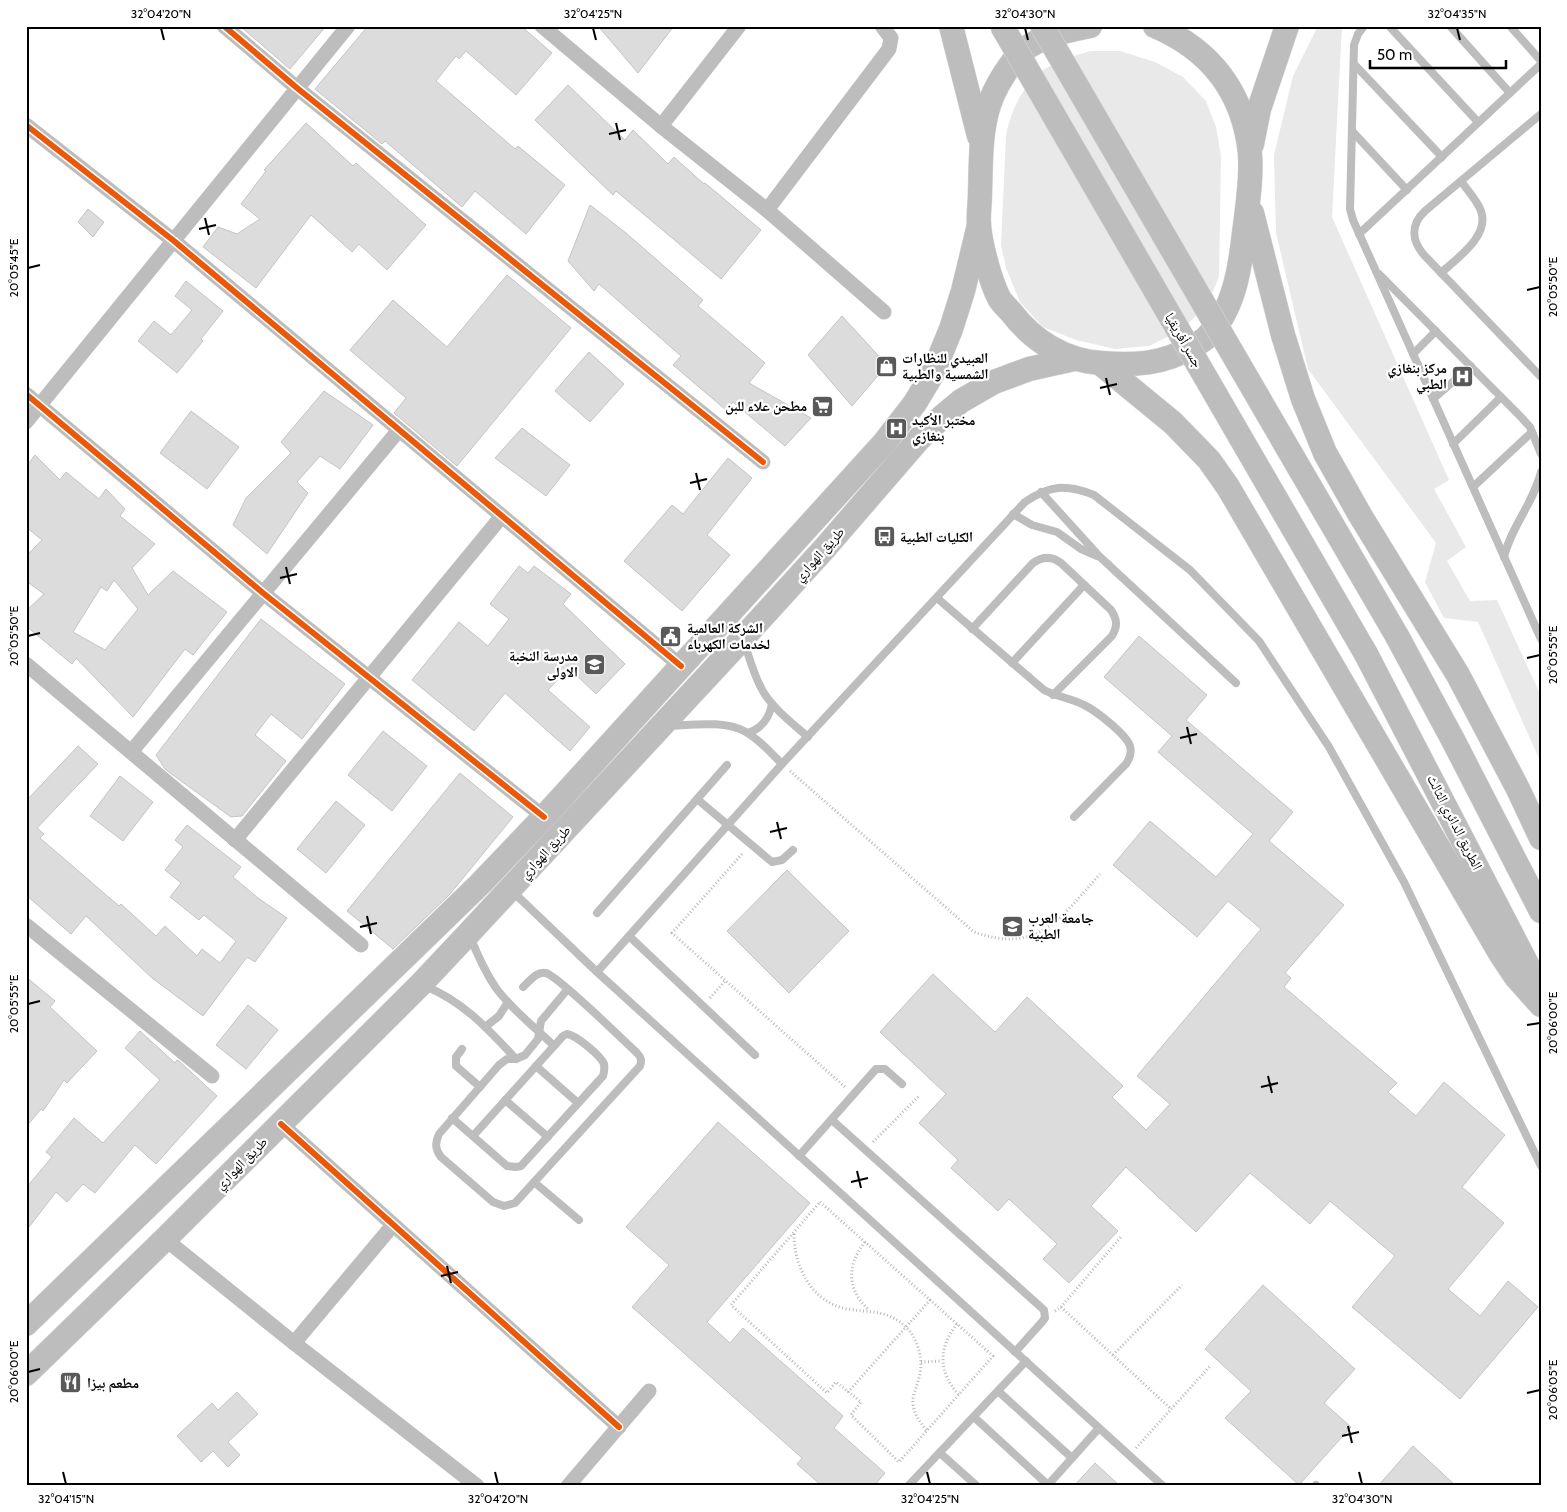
<svg xmlns="http://www.w3.org/2000/svg" width="1567" height="1512" font-family="Cabin,'Noto Naskh Arabic',sans-serif">
	<rect width="100%" height="100%" fill="#fff"/>
	<g fill="#e9e9e9">
		<path d="M 1318,26 L 1342,26 L 1332,217 L 1449,480 L 1434,489 L 1466,547 L 1447,561 L 1470,601 L 1497,600 L 1541,696 L 1541,763 L 1478,622 L 1444,618 L 1425,582 L 1436,543 L 1308,369 L 1276,233 L 1274,155 L 1293,76 Z"/>
		<path d="M 1090,51 L 1120,51 L 1155,62 L 1183,77 L 1206,101 L 1216,127 L 1221,156 L 1219,277 L 1208,303 L 1183,329 L 1149,346 L 1115,349 L 1076,340 L 1043,327 L 1020,302 L 1006,268 L 1001,245 L 1006,136 C 1009,115 1024,82 1043,70 C 1058,61 1073,56 1090,51 Z"/>
	</g>
	<g fill="#dcdcdc" stroke="#c4c4c4" fill-rule="evenodd">
		<path d="M 240,26 L 326,26 L 290,69 Z"/>
		<path d="M 368,26 L 521,26 L 552,53 L 516,95 L 466,51 L 459,59 L 456,56 L 436,81 L 515,149 L 518,146 L 565,185 L 526,234 L 475,191 L 462,207 L 385,141 L 382,144 L 315,89 Z"/>
		<path d="M 598,26 L 674,26 L 638,73 Z"/>
		<path d="M 568,85 L 625,140 L 633,130 L 668,164 L 674,157 L 704,184 L 705,183 L 761,230 L 721,279 L 616,191 L 613,195 L 535,120 Z"/>
		<path d="M 306,123 L 353,166 L 356,163 L 426,225 L 387,270 L 359,244 L 352,252 L 311,215 L 256,288 L 203,247 L 218,227 L 237,234 L 260,219 L 241,204 L 266,171 L 264,170 Z"/>
		<path d="M 590,205 L 626,233 L 703,300 L 698,306 L 765,363 L 749,383 L 811,418 L 785,446 L 733,402 L 726,410 L 673,365 L 681,356 L 599,284 L 594,291 L 568,261 Z"/>
		<path d="M 88,209 L 104,222 L 93,237 L 78,222 Z"/>
		<path d="M 507,275 L 571,328 L 457,466 L 394,413 L 406,398 L 350,350 L 393,300 L 447,347 Z"/>
		<path d="M 186,281 L 223,311 L 201,339 L 203,341 L 177,373 L 138,341 L 154,321 L 171,335 L 192,310 L 175,296 Z"/>
		<path d="M 842,316 L 887,365 L 852,406 L 808,355 Z"/>
		<path d="M 589,352 L 624,384 L 590,422 L 555,391 Z"/>
		<path d="M 324,391 L 373,425 L 340,469 L 320,456 L 297,482 L 308,493 L 267,554 L 233,525 L 246,498 L 291,453 L 281,442 Z"/>
		<path d="M 191,411 L 239,447 L 207,489 L 160,453 Z"/>
		<path d="M 522,428 L 570,465 L 546,496 L 495,458 Z"/>
		<path d="M 35,455 L 60,480 L 66,472 L 99,499 L 106,489 L 125,509 L 120,516 L 155,544 L 132,568 L 148,595 L 173,571 L 227,612 L 193,655 L 185,649 L 133,717 L 76,658 L 72,664 L 26,626 L 26,611 L 44,594 L 26,581 L 26,556 L 42,540 L 26,527 L 26,467 ZM 114,580 L 138,609 L 105,650 L 73,632 L 101,587 L 107,591 Z"/>
		<path d="M 728,458 L 752,478 L 707,535 L 730,555 L 682,611 L 624,561 L 672,505 L 683,514 Z"/>
		<path d="M 519,566 L 528,573 L 534,566 L 571,594 L 563,604 L 625,664 L 596,694 L 569,668 L 548,690 L 590,727 L 570,751 L 505,693 L 474,731 L 412,680 L 459,622 L 488,646 L 509,619 L 490,604 Z"/>
		<path d="M 261,619 L 345,684 L 302,739 L 271,714 L 255,735 L 286,761 L 242,816 L 231,817 L 170,773 L 165,769 L 156,755 Z"/>
		<path d="M 1139,636 L 1207,695 L 1186,720 L 1293,812 L 1269,841 L 1344,905 L 1285,973 L 1291,978 L 1284,987 L 1397,1083 L 1388,1092 L 1416,1116 L 1444,1082 L 1505,1135 L 1462,1187 L 1504,1223 L 1448,1289 L 1480,1316 L 1508,1281 L 1538,1307 L 1460,1399 L 1352,1307 L 1395,1256 L 1330,1201 L 1310,1224 L 1250,1173 L 1196,1232 L 1126,1167 L 1091,1206 L 1118,1231 L 1069,1283 L 1043,1259 L 1057,1244 L 1009,1199 L 998,1211 L 951,1168 L 958,1160 L 919,1123 L 946,1094 L 880,1032 L 933,974 L 995,1032 L 1027,997 L 1123,1086 L 1112,1097 L 1146,1130 L 1170,1104 L 1137,1076 L 1261,929 L 1228,901 L 1197,937 L 1113,865 L 1150,821 L 1216,877 L 1253,834 L 1158,752 L 1172,736 L 1104,677 Z"/>
		<path d="M 383,731 L 427,766 L 392,811 L 348,775 Z"/>
		<path d="M 78,746 L 98,764 L 37,828 L 44,834 L 40,838 L 119,906 L 121,904 L 156,936 L 165,926 L 197,956 L 202,949 L 220,963 L 236,941 L 204,915 L 199,920 L 170,897 L 181,883 L 165,870 L 183,847 L 175,840 L 187,825 L 241,867 L 233,877 L 258,898 L 287,918 L 255,962 L 247,957 L 203,1016 L 152,978 L 86,916 L 71,934 L 26,895 L 26,801 Z"/>
		<path d="M 460,773 L 513,817 L 450,894 L 393,949 L 347,911 Z"/>
		<path d="M 120,776 L 153,802 L 123,841 L 90,816 Z"/>
		<path d="M 336,801 L 365,825 L 326,873 L 297,849 Z"/>
		<path d="M 787,870 L 849,931 L 789,993 L 727,931 Z"/>
		<path d="M 26,977 L 55,1001 L 50,1007 L 97,1051 L 67,1083 L 64,1080 L 43,1111 L 41,1109 L 26,1127 Z"/>
		<path d="M 248,1005 L 278,1030 L 246,1069 L 216,1045 Z"/>
		<path d="M 140,1031 L 175,1063 L 177,1060 L 179,1061 L 217,1096 L 156,1164 L 135,1145 L 95,1193 L 83,1184 L 67,1202 L 56,1192 L 26,1231 L 26,1188 L 52,1157 L 46,1152 L 74,1118 L 103,1143 L 160,1080 L 125,1048 Z"/>
		<path d="M 718,1122 L 810,1203 L 707,1322 L 730,1343 L 743,1328 L 843,1416 L 834,1428 L 885,1473 L 874,1486 L 822,1486 L 797,1464 L 802,1458 L 632,1307 L 669,1265 L 626,1227 Z"/>
		<path d="M 1263,1285 L 1355,1369 L 1324,1403 L 1351,1427 L 1299,1485 L 1225,1418 L 1251,1391 L 1205,1349 Z"/>
		<path d="M 237,1392 L 258,1414 L 228,1442 L 240,1455 L 228,1467 L 213,1451 L 201,1462 L 177,1436 L 212,1403 L 218,1410 Z"/>
		<path d="M 1413,1446 L 1456,1486 L 1378,1486 Z"/>
		<path d="M 1095,1463 L 1120,1486 L 1074,1486 Z"/>
	</g>
	<g fill="none" stroke-linecap="round" stroke-linejoin="round">
		<defs>
			<g id="trunk">
				<path d="M 951,26 L 979,136"/>
				<path d="M 1090,26 C 1067,31 1043,35 1024,50 C 1010,62 995,87 989,105 C 980,133 981,164 980,193 C 980,204 978,215 979,226 C 981,246 990,280 999,298 C 1002,303 1007,308 1011,312 C 1033,341 1065,361 1101,363 C 1134,366 1163,364 1192,347 C 1197,344 1203,341 1207,337 C 1234,310 1240,269 1244,233 C 1247,209 1252,179 1250,154 C 1244,93 1211,50 1155,26"/>
				<path d="M 1252,144 L 1259,109 L 1287,26"/>
				<path d="M 1252,213 L 1283,335 L 1303,399 L 1325,453 L 1360,515 L 1458,675 L 1518,789 L 1541,838"/>
				<path d="M 1100,363 L 1173,423 L 1209,460 L 1228,487 L 1500,953 L 1516,977 L 1541,1005"/>
				<path d="M 1397,636 L 1453,740 L 1541,911"/>
				<path d="M 1366,654 L 1541,991"/>
				<path d="M 26,1324 L 480,884 L 544,817 L 884,443 L 915,403 L 933,373 L 951,329 L 963,291 L 979,225"/>
				<path d="M 26,1374 L 165,1239 L 421,984 L 469,933 L 743,638 L 824,549 L 919,439 L 943,416 L 961,401 L 994,382 L 1029,369 L 1074,359"/>
			</g>
		</defs>
		<use href="#trunk" stroke="#dbdbdb" stroke-width="25"/>
		<g stroke="#b8b8b8" stroke-width="3" stroke-dasharray="1 2.5" stroke-linecap="butt">
			<path d="M 790,771 L 974,932 C 1039,955 1061,917 1100,874"/>
			<path d="M 742,854 L 672,933 L 845,1087"/>
			<path d="M 710,998 L 725,981"/>
			<path d="M 873,1142 L 920,1095"/>
			<path d="M 820,1202 L 993,1356 L 899,1462 L 851,1415 L 861,1402 L 836,1382 L 827,1393 L 731,1305 Z"/>
			<path d="M 794,1234 C 794,1266 811,1302 847,1309 C 870,1313 888,1309 907,1328 C 919,1341 924,1362 919,1378 C 917,1387 912,1395 913,1404 C 914,1415 921,1423 927,1431"/>
			<path d="M 865,1242 C 847,1265 846,1289 869,1310"/>
			<path d="M 1061,1307 L 1171,1409"/>
			<path d="M 1055,1311 L 1061,1307 L 1121,1237"/>
			<path d="M 957,1324 C 938,1348 938,1372 959,1395"/>
			<path d="M 1113,1355 L 1182,1285"/>
			<path d="M 921,1362 L 942,1361"/>
			<path d="M 848,1392 L 931,1299"/>
			<path d="M 1136,1448 L 1211,1365"/>
		</g>
		<g stroke="#bdbdbd" stroke-width="8">
			<path d="M 1364,26 L 1358,34 L 1354,45 L 1350,209 L 1353,220 L 1541,639"/>
			<path d="M 1389,26 L 1478,122"/>
			<path d="M 1450,26 L 1510,93"/>
			<path d="M 1510,26 L 1541,61"/>
			<path d="M 1354,64 L 1442,157"/>
			<path d="M 1541,114 L 1425,211 C 1410,225 1412,241 1424,255 L 1541,377"/>
			<path d="M 1352,131 L 1407,190"/>
			<path d="M 1359,234 L 1541,64"/>
			<path d="M 1441,273 C 1457,258 1490,236 1481,211 C 1477,200 1467,190 1461,181"/>
			<path d="M 1379,274 L 1519,415 L 1530,427 L 1541,454"/>
			<path d="M 1413,354 L 1436,331"/>
			<path d="M 1433,399 L 1471,366"/>
			<path d="M 1453,444 L 1501,397"/>
			<path d="M 1473,487 L 1532,432"/>
			<path d="M 1041,492 L 1099,556 L 1236,683"/>
			<path d="M 1013,514 L 1032,525 L 1057,532 L 1081,549 L 1097,556"/>
			<path d="M 1504,557 C 1511,527 1534,502 1541,472"/>
			<path d="M 937,598 L 1044,690 C 1057,697 1071,698 1084,705 C 1095,710 1126,734 1130,746 C 1132,753 1130,758 1126,764 L 1074,817"/>
			<path d="M 972,629 L 1033,563 C 1043,556 1052,556 1061,563 L 1111,610 C 1117,619 1118,626 1112,636 L 1053,695"/>
			<path d="M 744,642 C 750,659 754,677 764,693 C 775,710 793,724 808,737"/>
			<path d="M 1012,663 L 1084,585"/>
			<path d="M 668,726 C 693,725 724,720 746,732 C 760,740 771,753 782,764"/>
			<path d="M 748,733 C 762,728 769,719 772,704"/>
			<path d="M 697,799 L 772,862 L 782,860 L 793,850"/>
			<path d="M 511,890 L 597,972 L 1163,1486"/>
			<path d="M 597,913 L 727,765"/>
			<path d="M 470,936 C 477,954 485,972 496,988 C 512,1010 535,1027 554,1046"/>
			<path d="M 629,936 L 755,1055"/>
			<path d="M 597,972 L 782,764 L 1025,502 C 1050,485 1066,484 1094,495 L 1190,570 L 1259,641 L 1329,747 L 1404,882 L 1541,1166"/>
			<path d="M 425,986 C 464,1002 488,1029 516,1059"/>
			<path d="M 523,987 C 530,981 536,971 546,973 C 558,976 623,1040 637,1053 C 641,1057 642,1060 640,1066 L 515,1203 L 504,1206 L 493,1202 L 441,1157 C 435,1149 435,1143 439,1134 L 499,1065 L 507,1059 L 516,1059 L 525,1055 L 538,1039 L 541,1021 L 567,990"/>
			<path d="M 485,1027 L 499,1016 L 508,1002"/>
			<path d="M 462,1049 L 456,1057 L 456,1066 L 480,1087"/>
			<path d="M 536,1066 L 578,1103"/>
			<path d="M 505,1100 L 548,1137"/>
			<path d="M 452,1118 L 507,1166 L 516,1167 L 521,1166 L 603,1076 C 604,1072 605,1069 604,1064 C 601,1056 576,1035 567,1034 L 563,1036 L 473,1136"/>
			<path d="M 832,1120 L 1044,1310 L 1045,1318 L 1042,1322 L 1015,1352"/>
			<path d="M 799,1156 L 876,1069 L 885,1069 L 902,1084"/>
			<path d="M 534,1182 L 579,1220"/>
			<path d="M 998,1391 L 1072,1458"/>
			<path d="M 974,1417 L 1048,1485"/>
			<path d="M 940,1453 L 977,1486"/>
			<path d="M 1316,1485 L 1317,1486"/>
			<path d="M 908,1486 L 1026,1361"/>
			<path d="M 1047,1486 L 1099,1428"/>
		</g>
		<g stroke="#bdbdbd" stroke-width="15">
			<path d="M 224,26 L 297,88 L 763,462"/>
			<path d="M 542,26 L 661,126 L 767,210 L 884,312"/>
			<path d="M 26,125 L 174,241 L 681,666"/>
			<path d="M 661,126 L 739,26"/>
			<path d="M 767,210 L 889,49 L 891,38 L 882,26"/>
			<path d="M 26,394 L 263,593 L 544,817"/>
			<path d="M 26,422 L 348,26"/>
			<path d="M 26,664 L 361,945"/>
			<path d="M 131,752 L 399,430"/>
			<path d="M 235,840 L 502,516"/>
			<path d="M 26,925 L 212,1076"/>
			<path d="M 281,1124 L 619,1427"/>
			<path d="M 165,1239 L 294,1343 L 477,1486"/>
			<path d="M 294,1343 L 393,1225"/>
			<path d="M 568,1486 L 649,1391"/>
		</g>
		<use href="#trunk" stroke="#bdbdbd" stroke-width="24"/>
		<defs>
			<g id="trunk-bridge">
				<path d="M 1002,26 L 1366,654"/>
				<path d="M 1042,26 L 1397,636"/>
			</g>
		</defs>
		<use href="#trunk-bridge" stroke="#dbdbdb" stroke-width="25" stroke-linecap="butt"/>
		<use href="#trunk-bridge" stroke="#bdbdbd" stroke-width="24"/>
		<defs>
			<g id="cycleway">
				<path d="M 224,26 L 297,88 L 763,462"/>
				<path d="M 26,125 L 174,241 L 681,666"/>
				<path d="M 26,394 L 263,593 L 544,817"/>
				<path d="M 281,1124 L 619,1427"/>
			</g>
		</defs>
		<use href="#cycleway" stroke="#fff" stroke-width="9"/>
		<use href="#cycleway" stroke="#e8590c" stroke-width="6"/>
	</g>
	<path fill="none" stroke="#000" stroke-width="2" d="M 161,28 L 164,40M 593,28 L 596,40M 1025,28 L 1028,40M 1457,28 L 1460,40M 616,123 L 620,140M 609,134 L 626,130M 205,218 L 209,235M 199,229 L 216,225M 28,268 L 40,265M 1527,290 L 1540,287M 1106,378 L 1110,395M 1100,388 L 1117,384M 696,473 L 700,490M 690,483 L 707,479M 286,567 L 290,584M 280,578 L 297,574M 28,636 L 40,633M 1527,658 L 1540,655M 1187,727 L 1191,744M 1180,738 L 1197,734M 777,822 L 781,839M 770,832 L 787,828M 367,916 L 371,934M 360,927 L 377,923M 28,1004 L 40,1001M 1527,1025 L 1540,1023M 1268,1076 L 1272,1093M 1261,1087 L 1278,1083M 857,1171 L 861,1188M 851,1182 L 868,1178M 447,1266 L 451,1283M 441,1276 L 458,1272M 28,1372 L 40,1369M 1527,1393 L 1540,1390M 1348,1426 L 1352,1443M 1342,1436 L 1359,1432M 63,1472 L 66,1484M 495,1472 L 498,1484M 927,1472 L 930,1484M 1359,1472 L 1362,1484"/>
	<defs>
		<symbol id="shop-square" viewBox="-11 -11 22 22"><rect x="-9" y="-9" width="18" height="18" rx="4" fill="#595959" stroke="#fff"/><path d="M-5-2.5h2.3a2.7 3.5 0 0 1 5.4 0H5L5.5 6h-11ZM-1.5-2.5h3a1.5 2.3 0 0 0-3 0Z" fill="#fff"/></symbol>
		<symbol id="hospital-square" viewBox="-11 -11 22 22"><rect x="-9" y="-9" width="18" height="18" rx="4" fill="#595959" stroke="#fff"/><path d="M-5-5h3v3.5h4V-5h3V5h-3V1.5h-4V5h-3Z" fill="#fff"/></symbol>
		<symbol id="supermarket-square" viewBox="-11 -11 22 22"><rect x="-9" y="-9" width="18" height="18" rx="4" fill="#595959" stroke="#fff"/><path d="M-6-5.5h2.5l.6 2H6L4.5 2H-2.5L-4.4-4H-6ZM-1.5 3.2a1.3 1.3 0 1 0 .1 0ZM3 3.2a1.3 1.3 0 1 0 .1 0Z" fill="#fff"/></symbol>
		<symbol id="bus-square" viewBox="-11 -11 22 22"><rect x="-9" y="-9" width="18" height="18" rx="4" fill="#595959" stroke="#fff"/><path d="M-5-6H5V4H4V6H2V4H-2V6H-4V4H-5ZM-3.5-4V0h7V-4ZM-3.5 1.2v1.5H-2V1.2ZM2 1.2v1.5H3.5V1.2Z" fill="#fff"/></symbol>
		<symbol id="civic-square" viewBox="-11 -11 22 22"><rect x="-9" y="-9" width="18" height="18" rx="4" fill="#595959" stroke="#fff"/><path d="M-.6-6.5H3V-4.5H.6V-3L4-1V1h2V6H-6V1h2V-1L-.6-3ZM-1.2 2.5V6h2.4V2.5Z" fill="#fff"/></symbol>
		<symbol id="school-square" viewBox="-11 -11 22 22"><rect x="-9" y="-9" width="18" height="18" rx="4" fill="#595959" stroke="#fff"/><path d="M0-5L7-2L0 1L-7-2ZM-4 1L0 2.5L4 1V4Q0 6-4 4Z" fill="#fff"/></symbol>
		<symbol id="university-square" viewBox="-11 -11 22 22"><rect x="-9" y="-9" width="18" height="18" rx="4" fill="#595959" stroke="#fff"/><path d="M0-5L7-2L0 1L-7-2ZM-4 1L0 2.5L4 1V4Q0 6-4 4Z" fill="#fff"/></symbol>
		<symbol id="restaurant-square" viewBox="-11 -11 22 22"><rect x="-9" y="-9" width="18" height="18" rx="4" fill="#595959" stroke="#fff"/><path d="M-5-6h1v4h1v-4h1v4h1v-4h1v5L-1.5 .5V6h-2V.5L-5-1ZM5-6V6H3V1.5H1.5Q1.5-4 5-6Z" fill="#fff"/></symbol>
	</defs>
	<g fill-rule="evenodd">
		<use href="#shop-square" x="874" y="354" width="25" height="25"/>
		<use href="#hospital-square" x="1450" y="364" width="25" height="25"/>
		<use href="#supermarket-square" x="810" y="394" width="25" height="25"/>
		<use href="#hospital-square" x="884" y="416" width="25" height="25"/>
		<use href="#bus-square" x="872" y="524" width="25" height="25"/>
		<use href="#civic-square" x="658" y="624" width="25" height="25"/>
		<use href="#school-square" x="582" y="652" width="25" height="25"/>
		<use href="#university-square" x="1000" y="914" width="25" height="25"/>
		<use href="#restaurant-square" x="58" y="1370" width="25" height="25"/>
	</g>
	<g text-anchor="middle" stroke-width="4.5" stroke-linejoin="round" paint-order="stroke">
		<g font-size="14" fill="#000" stroke="#fff">
			<text transform="translate(1184 340) rotate(60)" y="5">جسر أفريقيا</text>
			<text transform="translate(819 554) rotate(-48)" y="5">طريق الهواري</text>
			<text transform="translate(1455 822) rotate(63)" y="5">الطريق الدائري الثالث</text>
			<text transform="translate(545 852) rotate(-47)" y="5">طريق الهواري</text>
			<text transform="translate(241 1163) rotate(-45)" y="5">طريق الهواري</text>
		</g>
		<g font-size="14" font-weight="bold" fill="#000" stroke="#fff" text-anchor="start">
			<text x="902" y="363">العبيدي للنظارات<tspan x="902" dy="16">الشمسية والطبية</tspan></text>
			<text x="1447" y="373" text-anchor="end">مركز بنغازي<tspan x="1447" dy="16">الطبي</tspan></text>
			<text x="807" y="411" text-anchor="end">مطحن علاء للبن</text>
			<text x="912" y="425">مختبر الأكيد<tspan x="912" dy="16">بنغازي</tspan></text>
			<text x="900" y="542">الكليات الطبية</text>
			<text x="687" y="633">الشركة العالمية<tspan x="687" dy="16">لخدمات الكهرباء</tspan></text>
			<text x="578" y="661" text-anchor="end">مدرسة النخبة<tspan x="578" dy="16">الاولى</tspan></text>
			<text x="1028" y="923">جامعة العرب<tspan x="1028" dy="16">الطبية</tspan></text>
			<text x="87" y="1388">مطعم بيزا</text>
		</g>
	</g>
	<rect width="1567" height="1512" fill="none" stroke="#ffffff" stroke-width="55"/>
	<path d="M1370 60v8h136v-8" fill="none" stroke="#000000" stroke-width="2.5"/>
	<text x="1377" y="60" font-size="15" fill="#000000" stroke="#ffffff" stroke-width="4" paint-order="stroke">50 m</text>
	<rect x="28" y="28" width="1512" height="1456" fill="none" stroke="#000" stroke-width="2"/>
	<g font-size="12" text-anchor="middle" fill="#000">
		<text x="161" y="18">32°04'20"N</text>
		<text x="593" y="18">32°04'25"N</text>
		<text x="1025" y="18">32°04'30"N</text>
		<text x="1457" y="18">32°04'35"N</text>
		<text transform="translate(14 268) rotate(-90)" y="4">20°05'45"E</text>
		<text transform="translate(1553 287) rotate(-90)" y="4">20°05'50"E</text>
		<text transform="translate(14 636) rotate(-90)" y="4">20°05'50"E</text>
		<text transform="translate(1553 655) rotate(-90)" y="4">20°05'55"E</text>
		<text transform="translate(14 1004) rotate(-90)" y="4">20°05'55"E</text>
		<text transform="translate(1553 1023) rotate(-90)" y="4">20°06'00"E</text>
		<text transform="translate(14 1372) rotate(-90)" y="4">20°06'00"E</text>
		<text transform="translate(1553 1390) rotate(-90)" y="4">20°06'05"E</text>
		<text x="66" y="1503">32°04'15"N</text>
		<text x="498" y="1503">32°04'20"N</text>
		<text x="930" y="1503">32°04'25"N</text>
		<text x="1362" y="1503">32°04'30"N</text>
	</g>
</svg>
